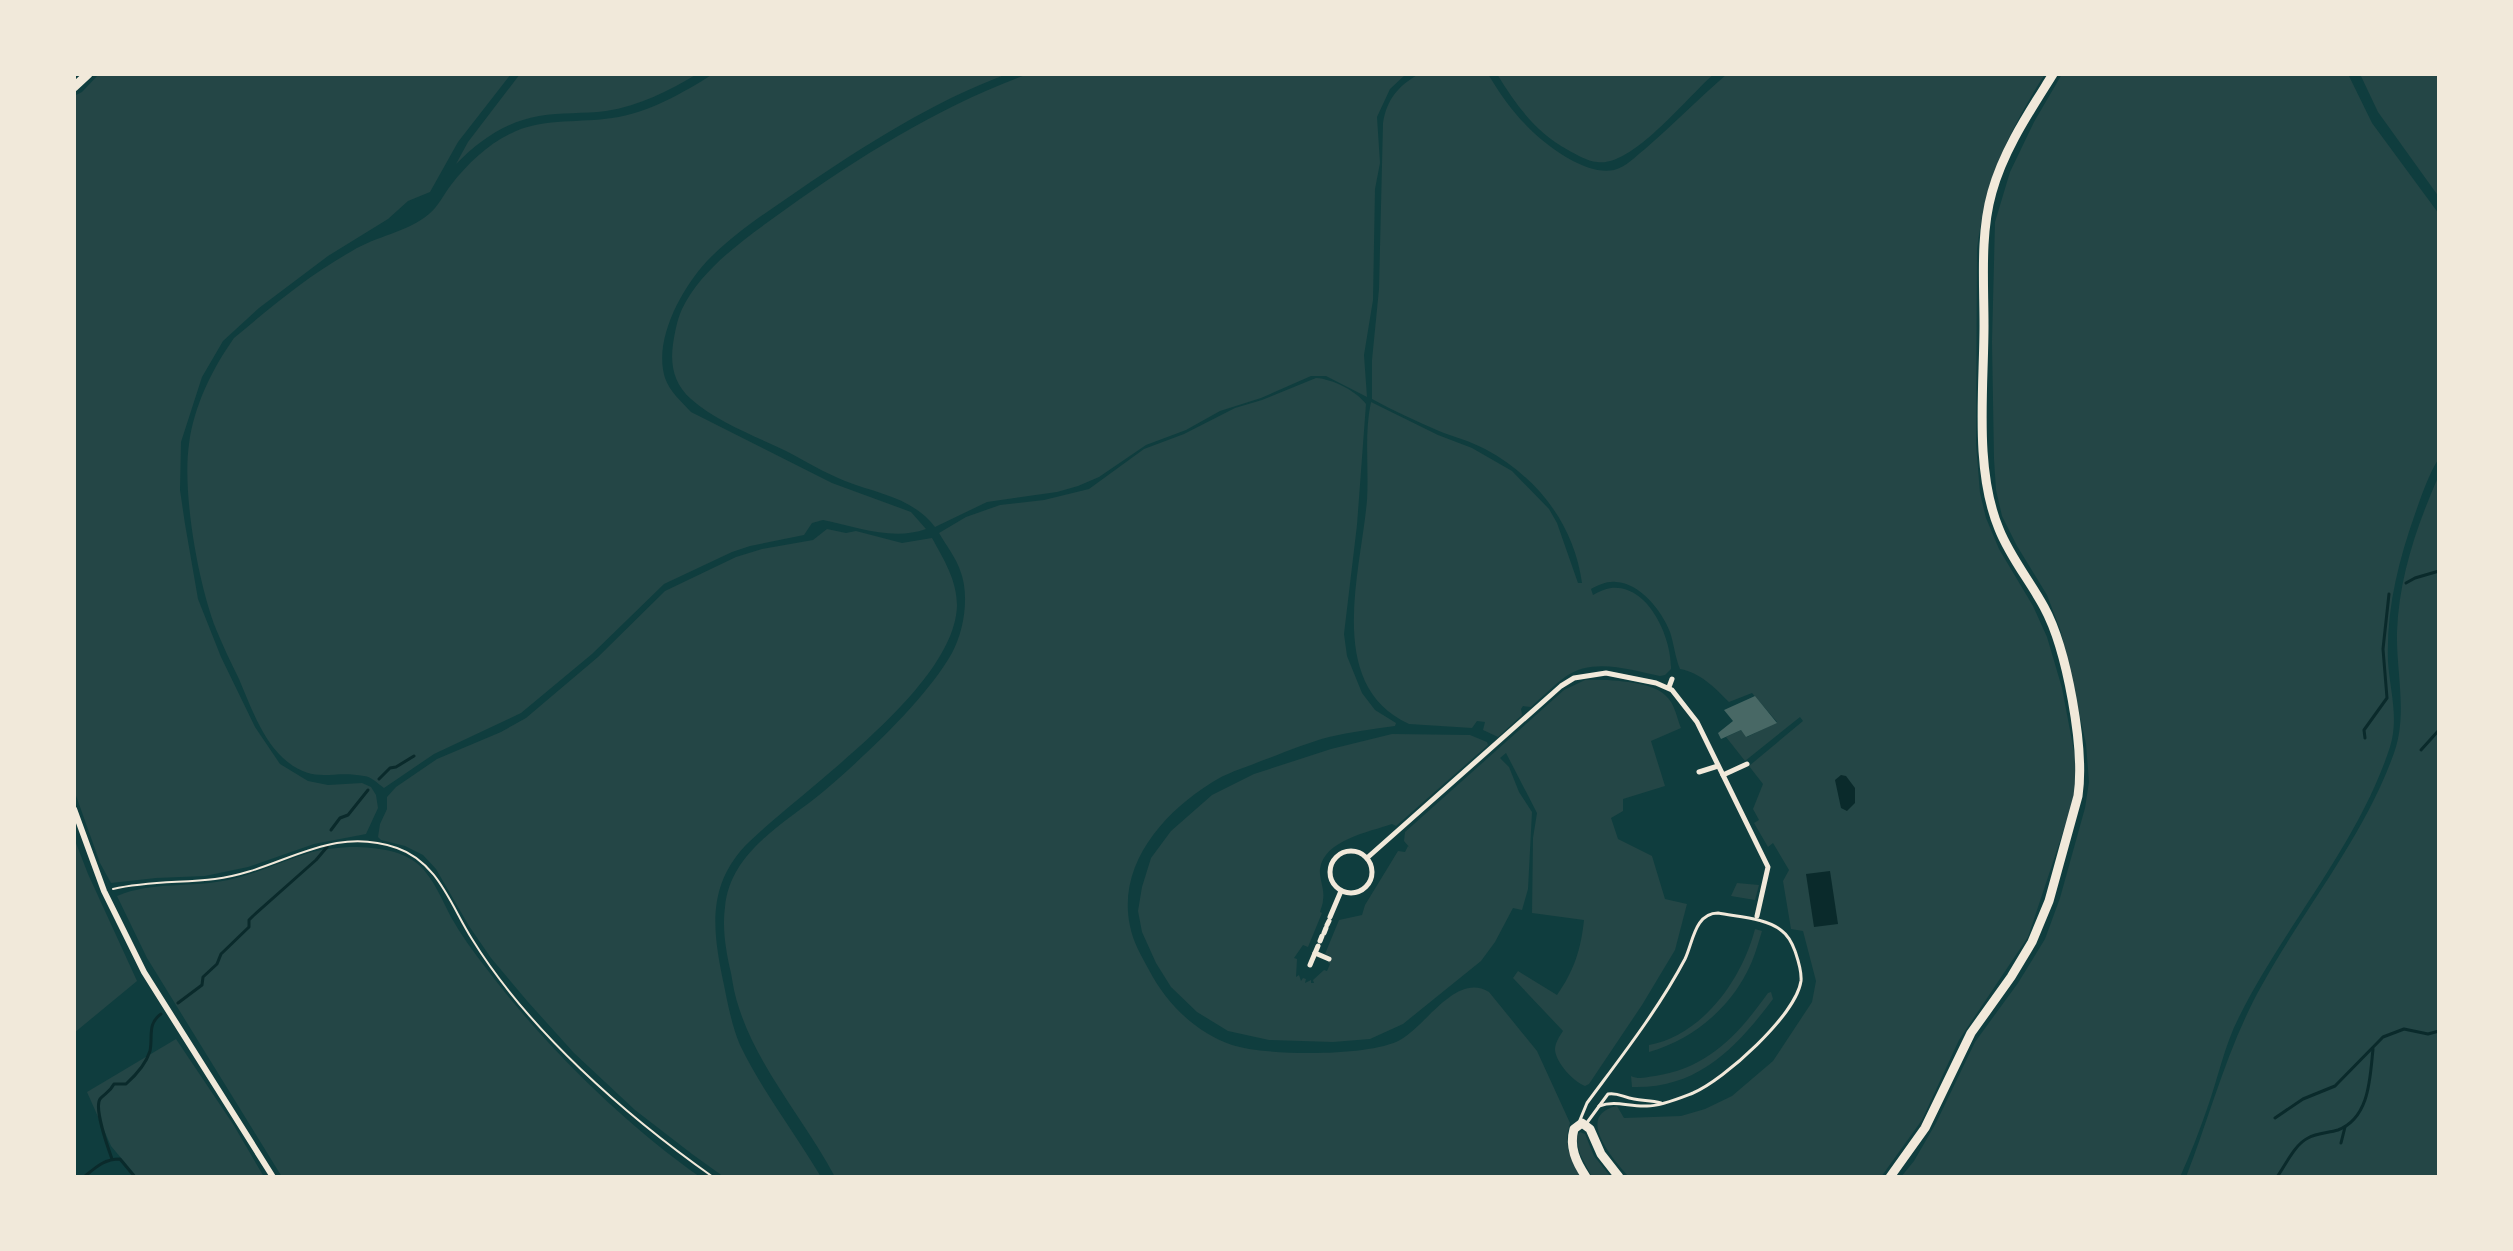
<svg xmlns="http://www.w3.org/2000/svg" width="2513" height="1251" font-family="Rubik,sans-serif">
	<rect width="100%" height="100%" fill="#0f3d3e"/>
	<g fill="#244646">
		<path d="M 99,74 L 511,74 L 458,142 L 430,192 L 408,201 L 388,219 L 328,256 L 259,308 L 223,341 L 202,377 L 181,442 L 180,490 L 185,524 L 198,599 L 221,657 L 255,727 L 280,764 L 308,781 L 328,785 L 362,783 L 371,787 L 376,795 L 378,808 L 366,834 L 314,844 L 248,867 L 205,876 L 156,878 L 111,883 L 100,863 L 74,790 L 74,96 L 82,92 Z"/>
		<path d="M 520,74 L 697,74 C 669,91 639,106 606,111 C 584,114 561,112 539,116 C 505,122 480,140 456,164 L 468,142 Z"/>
		<path d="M 713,74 L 1007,74 C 932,102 865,145 799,190 C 767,212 734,233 707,261 C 682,288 653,340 665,378 C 670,392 681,401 691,412 L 832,483 L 911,512 L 926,529 C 893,541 857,527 823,520 L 812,523 L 804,535 L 750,546 L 732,552 L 664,584 L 592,654 L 521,713 L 434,754 L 384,788 C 377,783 372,777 364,776 C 331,769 314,786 283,758 C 262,739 250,705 239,679 C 231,663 223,646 216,629 C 198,583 182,492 189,444 C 194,406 212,369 234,338 C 271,307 309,275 352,251 C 376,236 406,233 429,214 C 438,207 444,194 451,185 C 469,162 489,143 516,131 C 546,118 581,123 612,118 C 648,113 683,93 713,74 Z"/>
		<path d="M 1028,74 L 1406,74 L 1390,89 L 1377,117 L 1380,163 L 1375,189 L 1373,300 L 1364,355 L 1367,397 L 1326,376 L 1311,376 L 1261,398 L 1220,411 L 1186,430 L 1146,445 L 1099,477 L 1078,486 L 1057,492 L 987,502 L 935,527 C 912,497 878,494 845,481 C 825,473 805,461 786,451 C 755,436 717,422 691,399 C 674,384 670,365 673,344 C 675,332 677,320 682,309 C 703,266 749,236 786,209 C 862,155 940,106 1028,74 Z"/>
		<path d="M 1419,74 L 1488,74 C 1510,111 1535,140 1573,161 C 1585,167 1600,173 1614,170 C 1626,167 1636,156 1645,149 C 1673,125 1699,98 1727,74 L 2045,74 C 2008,132 1986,180 1977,249 L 1976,444 L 1980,493 L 1986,518 L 1999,549 L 2033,606 L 2047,637 L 2062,688 L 2076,762 L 2077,783 L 2070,811 L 2028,937 L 1959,1040 L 1922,1120 L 1881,1177 L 1629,1177 C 1613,1159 1574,1115 1617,1106 L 1624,1118 L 1681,1116 L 1705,1109 L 1732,1096 L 1773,1061 L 1812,1002 L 1816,981 L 1803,931 L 1791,929 L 1783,881 L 1789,870 L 1773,843 L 1768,847 L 1754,823 L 1759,820 L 1753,809 L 1763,784 L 1749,766 L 1803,721 L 1800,717 L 1745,761 L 1726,737 L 1741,730 L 1747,737 L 1777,722 L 1752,693 L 1729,702 C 1714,687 1701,673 1680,669 C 1675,657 1674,644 1670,632 C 1662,611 1640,583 1616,582 C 1607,581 1599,585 1591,589 L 1593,595 C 1598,592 1605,589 1611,588 C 1649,584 1672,639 1671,669 L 1665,675 L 1660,676 C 1630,670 1593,657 1565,677 C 1553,686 1542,697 1531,707 L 1523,706 L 1521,709 L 1522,715 L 1498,737 L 1483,730 L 1485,722 L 1477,721 L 1472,728 L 1409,724 C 1324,685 1361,572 1367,500 C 1369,468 1364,434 1371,402 L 1438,435 L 1472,448 L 1512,471 L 1549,509 L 1557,523 L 1578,583 L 1582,583 C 1574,524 1537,477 1485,449 C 1470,441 1454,437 1439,431 C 1416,421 1394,411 1372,399 L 1372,360 L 1379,289 L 1383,123 C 1387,99 1398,86 1419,74 Z"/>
		<path d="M 1497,74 L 1714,74 C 1689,95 1632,168 1597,162 C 1587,161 1577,155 1568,150 C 1536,133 1516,105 1497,74 Z"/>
		<path d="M 2062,74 L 2348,74 L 2372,123 L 2439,214 L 2439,458 C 2428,476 2422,494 2415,514 C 2398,562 2386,611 2388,662 C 2390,691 2399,718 2390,747 C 2358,845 2285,925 2239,1017 C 2224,1046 2218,1079 2207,1109 C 2199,1132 2190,1155 2180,1177 L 1901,1177 L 1914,1161 L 1936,1123 L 1975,1042 L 2018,983 L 2045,939 L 2060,898 L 2085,808 L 2089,782 L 2086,744 L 2061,632 L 2047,595 L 2017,546 L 2002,516 L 1996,490 L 1994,459 L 1992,342 L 1995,222 L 2010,172 L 2034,122 Z"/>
		<path d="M 2360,74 L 2439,74 L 2439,197 L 2378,112 Z"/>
		<path d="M 1316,378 C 1333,379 1356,391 1366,404 L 1357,525 L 1344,634 L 1347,656 L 1362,693 L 1375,710 L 1396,723 L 1395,726 C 1373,729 1351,732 1329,737 C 1306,743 1283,753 1261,761 C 1244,768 1226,773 1211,783 C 1163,813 1117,865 1130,926 C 1133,942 1141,955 1149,970 C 1166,1003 1196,1033 1232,1045 C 1266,1056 1369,1057 1400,1040 C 1426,1026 1456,972 1489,992 L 1537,1051 L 1570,1123 L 1567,1136 L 1568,1149 L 1580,1177 L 835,1177 C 805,1120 759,1070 739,1008 C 735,997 733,985 731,973 C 726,952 722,928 725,907 C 730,851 786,823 824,791 C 864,757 927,698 952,653 C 964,631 970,595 960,570 C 956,558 946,545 939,533 L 966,517 L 1000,505 L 1044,500 L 1089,489 L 1144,449 L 1184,434 L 1235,408 L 1262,400 Z"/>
		<path d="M 2439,475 L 2439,1177 L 2186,1177 C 2211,1113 2228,1045 2262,985 C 2305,907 2364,837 2394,753 C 2408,714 2396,672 2397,632 C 2399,577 2417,525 2439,475 Z"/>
		<path d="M 827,529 L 846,533 L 856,531 L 902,543 L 932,538 C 944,560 957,580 957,606 C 954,689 801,790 745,846 C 706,888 713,933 724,985 C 728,1005 732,1026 740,1045 C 762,1091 795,1133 821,1177 L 724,1177 L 692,1154 L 635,1110 L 574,1053 L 528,1002 L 491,958 L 469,926 L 436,869 L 423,855 L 405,846 L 381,840 L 378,837 L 380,824 L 387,809 L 387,797 L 396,787 L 437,759 L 501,732 L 526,718 L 598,657 L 665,591 L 736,557 L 762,549 L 813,540 Z"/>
		<path d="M 1585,680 C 1604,679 1651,681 1665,695 C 1676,705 1676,717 1681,728 L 1651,741 L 1665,786 L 1623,799 L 1623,811 L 1611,818 L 1618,839 L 1652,856 L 1665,899 L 1687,904 L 1675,950 L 1642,1005 L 1589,1084 L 1585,1086 C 1574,1082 1556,1063 1555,1050 C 1555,1043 1559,1037 1563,1031 L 1513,978 L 1518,971 L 1557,995 C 1574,971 1581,949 1584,920 L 1532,913 L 1533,838 L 1537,813 L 1506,753 L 1500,758 L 1509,767 L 1519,792 L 1532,812 L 1528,889 L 1522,910 L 1513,908 L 1495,942 L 1481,961 L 1403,1024 L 1370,1039 L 1333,1042 L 1269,1040 L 1228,1031 L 1197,1012 L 1171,987 L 1156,963 L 1142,932 L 1138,911 L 1142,887 L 1151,858 L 1171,831 L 1212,795 L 1254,774 L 1331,749 L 1392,734 L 1470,735 L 1487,742 L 1488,745 L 1396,826 L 1392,824 C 1369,832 1324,840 1320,869 C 1319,879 1325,889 1323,900 C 1323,904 1321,908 1320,912 L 1322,913 L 1308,947 L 1303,945 L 1294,958 L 1297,959 L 1296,977 L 1299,975 L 1301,981 L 1303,978 L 1306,979 L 1305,983 L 1311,980 L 1311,983 L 1314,983 L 1313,980 L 1324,970 L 1327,971 L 1330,964 L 1328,962 L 1330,956 L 1325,954 L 1339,920 L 1362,915 L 1365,905 L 1398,851 L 1405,852 L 1408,846 L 1410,848 L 1404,841 L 1405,832 L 1564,690 Z"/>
		<path d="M 74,838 L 88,874 L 137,981 L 74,1033 Z"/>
		<path d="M 349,847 C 371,847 402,849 419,865 C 434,879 442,900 451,917 C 461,935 473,951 486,968 C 543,1044 622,1122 700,1177 L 282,1177 L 147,958 L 117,896 C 152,881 192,888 228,880 C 257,874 284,860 312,852 C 324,849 337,848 349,847 Z"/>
		<path d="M 1737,883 L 1759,885 L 1755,900 L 1731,896 Z"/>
		<path d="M 1755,929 L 1762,931 C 1758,944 1754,959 1747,972 C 1727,1011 1691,1040 1649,1052 L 1649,1045 C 1703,1035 1742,979 1755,929 Z"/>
		<path d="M 1771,992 L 1773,999 C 1736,1048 1698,1089 1632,1087 L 1631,1076 C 1639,1080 1646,1077 1655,1076 C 1708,1068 1738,1035 1768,993 Z"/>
		<path d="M 176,1039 L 233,1124 L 264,1177 L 137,1177 L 111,1146 L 87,1092 Z"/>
		<path d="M 1580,1132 L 1585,1134 L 1594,1156 L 1611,1177 L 1592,1177 L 1580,1154 L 1576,1137 Z"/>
	</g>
	<g fill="#0a2a2b">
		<path d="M 1841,775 L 1846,776 L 1855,788 L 1855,803 L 1847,811 L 1841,808 L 1835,780 Z"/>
		<path d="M 1830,871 L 1838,924 L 1814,927 L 1806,874 Z"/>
	</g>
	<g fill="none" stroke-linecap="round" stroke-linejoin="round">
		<g stroke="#0a2a2b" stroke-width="3">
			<path d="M 2406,583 L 2415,578 L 2439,571"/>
			<path d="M 2365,738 L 2364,730 L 2387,698 L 2383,649 L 2389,594"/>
			<path d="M 2421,750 L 2439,730"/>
			<path d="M 379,779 L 390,768 L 396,767 L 414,756"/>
			<path d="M 331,830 L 340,818 L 348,815 L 368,790"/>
			<path d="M 178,1003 L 202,985 L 203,977 L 217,964 L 221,954 L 249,927 L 249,920 L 253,916 L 316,860 L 327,847"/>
			<path d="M 2275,1118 L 2303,1099 L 2335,1086 L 2383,1037 L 2404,1029 L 2428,1034 L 2439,1031"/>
			<path d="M 2341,1143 L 2345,1127"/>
			<path d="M 112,1159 C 108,1148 94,1108 100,1099 C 105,1093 110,1092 114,1084 L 126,1084 C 136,1075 146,1064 150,1051 C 153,1036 147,1024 161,1014"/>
			<path d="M 84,1177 C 96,1167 104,1159 120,1159 L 135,1177"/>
			<path d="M 2277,1177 C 2285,1166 2295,1144 2308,1138 C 2317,1133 2328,1133 2338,1130 C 2370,1118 2370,1077 2373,1049"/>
		</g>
	</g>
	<path fill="#486865" d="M 1755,696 L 1777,723 L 1746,737 L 1741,730 L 1721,739 L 1718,733 L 1733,721 L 1724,710 Z"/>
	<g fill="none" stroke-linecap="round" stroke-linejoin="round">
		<path stroke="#f1e9da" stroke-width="2" d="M 113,889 C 147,881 181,883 215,879 C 281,871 328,824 397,848 C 438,862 451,906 472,939 C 529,1031 625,1115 713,1177"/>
		<g stroke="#f1e9da" stroke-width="3">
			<path d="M 1580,1120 L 1587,1103 C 1621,1057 1658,1010 1685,959 C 1693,942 1695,913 1718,913 C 1738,917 1767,918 1782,931 C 1789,936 1792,943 1795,951 C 1798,960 1802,971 1801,981 C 1796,1015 1724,1080 1693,1093 C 1680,1098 1661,1106 1647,1106 C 1629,1107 1616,1100 1599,1106"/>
			<path d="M 1586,1124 L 1608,1094 C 1618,1092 1624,1098 1634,1099 C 1643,1101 1651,1100 1661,1103"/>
		</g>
		<g stroke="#f1e9da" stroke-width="5">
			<path d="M 1669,687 L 1672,679"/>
			<path d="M 1699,772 L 1718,766"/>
			<path d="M 1723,775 L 1747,764"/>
			<circle cx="1351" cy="872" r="21"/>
			<path d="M 1367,858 L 1561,686 L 1574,678 L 1606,673 L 1656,683 L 1672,690 L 1697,722 L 1768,867 L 1757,916"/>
			<path d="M 1330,917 L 1341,891"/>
			<path d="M 1327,925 L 1329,921"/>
			<path d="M 1324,933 L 1326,928"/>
			<path d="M 1320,941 L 1322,936"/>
			<path d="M 1315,953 L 1329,959"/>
			<path d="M 1310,965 L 1318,946"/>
		</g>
		<path stroke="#f1e9da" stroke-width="6" d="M 74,809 L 104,891 L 144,972 L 273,1177"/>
		<g stroke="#f1e9da" stroke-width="9">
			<path d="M 74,87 L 88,74"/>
			<path d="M 1586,1177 C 1576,1162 1569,1147 1574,1129 L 1582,1123 L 1590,1129 L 1601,1154 L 1619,1177"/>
			<path d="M 1890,1177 L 1925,1128 L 1971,1033 L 2011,977 L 2032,942 L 2049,901 L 2078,796 C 2085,749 2067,649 2044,607 C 2030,581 2010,557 1999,529 C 1974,469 1984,389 1984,325 C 1984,282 1980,234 1992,192 C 2004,149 2030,111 2053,74"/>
		</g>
	</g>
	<rect width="2513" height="1251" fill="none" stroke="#f1e9da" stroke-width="152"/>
</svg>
